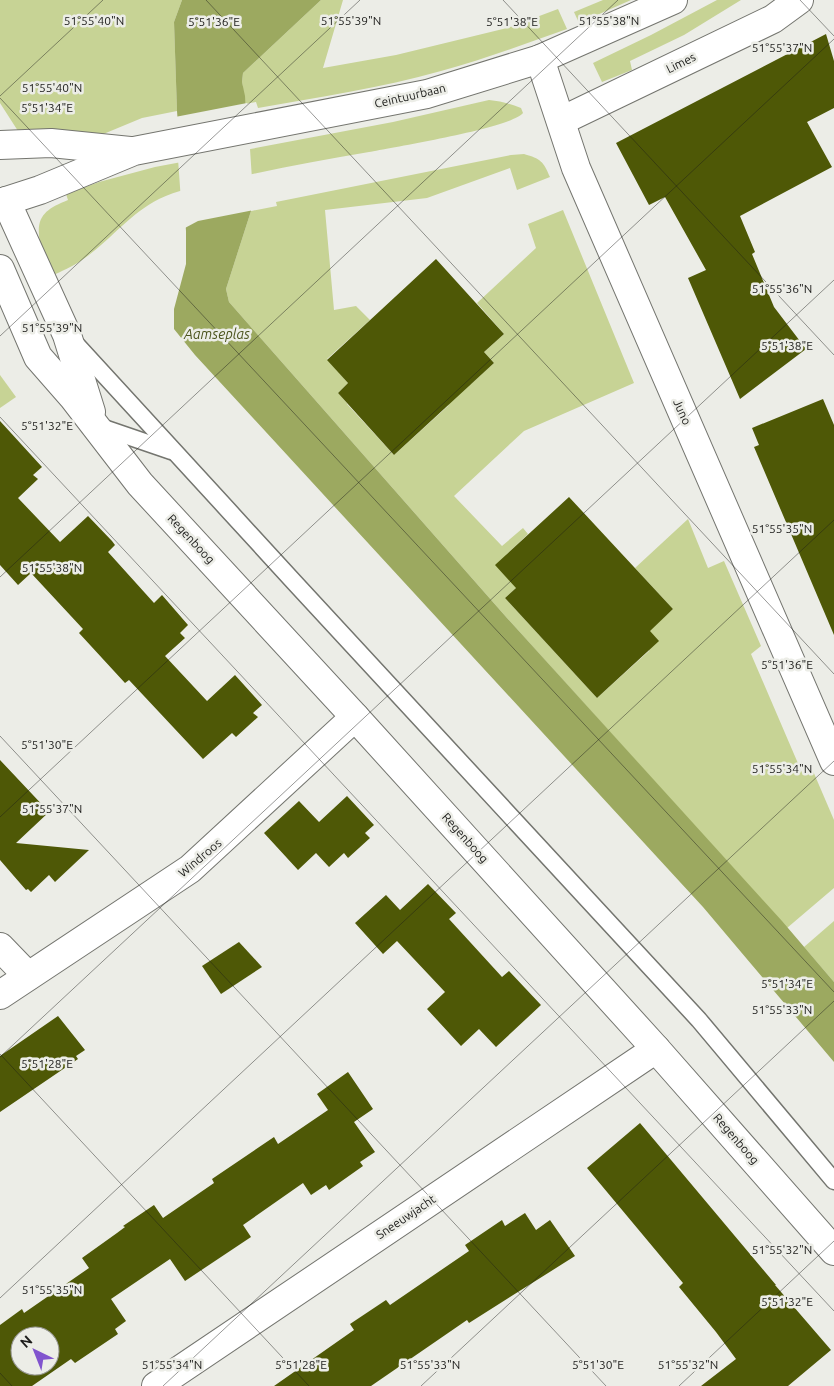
<svg xmlns="http://www.w3.org/2000/svg" width="834" height="1386" font-family="Ubuntu,sans-serif">
	<rect width="100%" height="100%" fill="#ecede7"/>
	<g fill="#c7d395">
		<path d="M 0,0 L 182,0 L 174,22 L 177,111 L 142,118 L 101,135 L 18,131 L 0,103 Z"/>
		<path d="M 321,0 L 343,0 L 323,68 L 396,55 L 507,28 L 558,9 L 567,29 C 525,44 484,59 441,71 C 381,88 319,97 258,108 L 256,102 L 245,104 L 242,82 L 243,73 Z"/>
		<path d="M 603,0 L 631,0 L 579,23 L 574,12 Z"/>
		<path d="M 717,0 L 741,0 L 684,35 L 630,61 L 632,70 L 602,82 L 593,63 L 651,35 Z"/>
		<path d="M 489,100 C 501,101 510,104 521,108 L 523,113 C 511,128 394,147 369,152 C 318,161 267,170 217,182 C 197,187 177,190 159,199 C 129,214 109,242 82,260 C 72,267 62,271 51,276 L 36,244 L 40,242 C 35,216 46,209 68,200 L 66,194 L 99,182 L 155,167 L 393,122 Z"/>
		<path d="M 524,154 C 541,159 543,161 550,177 L 517,190 L 510,168 L 427,198 L 325,210 L 334,310 L 356,306 L 370,320 L 327,359 L 348,383 L 338,393 L 347,403 L 347,404 L 394,455 L 448,406 L 461,373 L 471,384 L 494,363 L 484,352 L 504,334 L 477,303 L 536,248 L 528,224 L 563,210 L 634,383 L 524,431 L 454,496 L 502,546 L 523,528 L 528,534 L 506,555 L 516,588 L 505,598 L 597,698 L 649,651 L 649,631 L 673,609 L 635,568 L 688,519 L 708,568 L 724,561 L 761,646 L 751,654 L 803,775 L 813,771 L 834,820 L 834,888 L 787,928 L 507,618 L 229,302 L 226,289 L 251,211 L 277,206 L 276,202 L 511,155 Z"/>
		<path d="M 0,375 L 16,397 L 0,408 Z"/>
		<path d="M 834,921 L 834,982 L 804,947 Z"/>
	</g>
	<path fill="#9ca960" d="M 182,0 L 321,0 L 243,73 L 242,82 L 245,96 L 251,211 L 226,289 L 229,302 L 507,618 L 782,921 L 834,982 L 834,1062 L 703,907 L 195,355 L 174,329 L 174,309 L 186,264 L 186,231 L 177,111 L 175,52 L 174,22 Z"/>
	<path fill="#ecede7" d="M 247,103 L 254,210 L 198,221 L 183,229 L 175,117 Z"/>
	<g fill="#4e5806" fill-rule="evenodd">
		<path d="M 826,34 L 834,61 L 834,108 L 807,122 L 832,167 L 740,216 L 755,252 L 752,254 L 774,307 L 806,349 L 740,399 L 688,278 L 706,270 L 665,197 L 649,205 L 616,143 Z"/>
		<path d="M 436,259 L 504,334 L 484,352 L 494,363 L 394,455 L 338,393 L 348,383 L 327,360 Z"/>
		<path d="M 823,399 L 834,425 L 834,635 L 754,447 L 759,445 L 752,428 Z"/>
		<path d="M 0,421 L 42,467 L 33,475 L 38,479 L 18,498 L 60,542 L 88,516 L 112,541 L 115,545 L 108,552 L 154,603 L 162,595 L 188,625 L 180,633 L 185,638 L 165,656 L 207,701 L 235,675 L 262,705 L 253,713 L 258,717 L 236,737 L 232,733 L 203,759 L 129,680 L 125,683 L 79,633 L 83,629 L 31,573 L 18,585 L 0,565 Z"/>
		<path d="M 569,497 L 673,609 L 650,631 L 659,641 L 597,698 L 505,598 L 516,588 L 495,565 Z"/>
		<path d="M 0,760 L 49,812 L 16,843 L 89,850 L 55,882 L 49,875 L 31,892 L 28,889 L 26,890 L 0,860 Z"/>
		<path d="M 347,796 L 374,825 L 365,833 L 370,838 L 348,858 L 344,853 L 329,867 L 316,853 L 298,870 L 264,833 L 299,801 L 319,822 Z"/>
		<path d="M 428,884 L 456,913 L 449,919 L 502,977 L 509,971 L 541,1005 L 496,1047 L 479,1029 L 461,1046 L 427,1009 L 445,992 L 397,941 L 383,954 L 355,923 L 386,895 L 400,910 Z"/>
		<path d="M 239,942 L 262,967 L 221,994 L 202,966 Z"/>
		<path d="M 58,1016 L 85,1050 L 76,1056 L 78,1059 L 0,1112 L 0,1056 Z"/>
		<path d="M 348,1072 L 373,1109 L 354,1122 L 375,1152 L 360,1162 L 363,1166 L 329,1190 L 326,1185 L 311,1195 L 303,1183 L 243,1225 L 251,1237 L 185,1281 L 170,1259 L 111,1299 L 126,1321 L 115,1329 L 118,1334 L 75,1363 L 71,1359 L 32,1386 L 0,1386 L 0,1325 L 22,1309 L 24,1313 L 89,1268 L 82,1258 L 117,1233 L 125,1227 L 123,1226 L 154,1205 L 163,1218 L 214,1183 L 212,1179 L 274,1137 L 278,1144 L 328,1110 L 317,1094 ZM 20,1336 L 50,1336 L 50,1366 L 20,1366 Z"/>
		<path d="M 640,1123 L 776,1285 L 775,1285 L 831,1350 L 788,1386 L 701,1386 L 736,1359 L 716,1332 L 679,1287 L 683,1283 L 587,1168 Z"/>
		<path d="M 525,1213 L 536,1230 L 550,1220 L 575,1256 L 469,1323 L 467,1320 L 371,1386 L 274,1386 L 354,1330 L 350,1324 L 386,1300 L 390,1305 L 469,1251 L 465,1245 L 502,1220 L 505,1226 Z"/>
	</g>
	<g fill="none" stroke-linecap="round" stroke-linejoin="round">
		<defs>
			<g id="service">
				<path d="M 74,342 L 229,511 L 294,582 L 699,1020 L 834,1181"/>
				<path d="M 98,426 L 171,451"/>
			</g>
			<g id="minor">
				<path d="M 540,59 L 576,168 L 834,761"/>
				<path d="M 561,121 L 773,19 L 799,0"/>
				<path d="M 6,201 L 67,335 L 91,412"/>
				<path d="M 0,269 L 38,357 L 73,397 L 140,484 L 355,717 L 656,1049 L 834,1251"/>
				<path d="M 0,947 L 28,976"/>
				<path d="M 0,995 L 190,869 L 355,717"/>
				<path d="M 156,1386 L 656,1049"/>
			</g>
			<g id="tertiary">
				<path d="M 0,145 L 51,143 L 130,151"/>
				<path d="M 0,203 L 40,190 L 134,151 L 427,94 L 540,59 L 673,0"/>
			</g>
		</defs>
		<use href="#service" stroke="#74756f" stroke-width="19"/>
		<use href="#minor" stroke="#74756f" stroke-width="30"/>
		<use href="#tertiary" stroke="#74756f" stroke-width="30"/>
		<use href="#service" stroke="#fff" stroke-width="16"/>
		<use href="#minor" stroke="#fff" stroke-width="28"/>
		<use href="#tertiary" stroke="#fff" stroke-width="28"/>
	</g>
	<path fill="none" stroke="#1c1c1a" stroke-width="1" stroke-opacity="0.45" d="M 206,0 L 834,674M 503,0 L 834,355M 800,0 L 834,36M 0,96 L 103,0M 0,98 L 834,992M 0,336 L 360,0M 0,417 L 834,1311M 0,577 L 618,0M 0,736 L 606,1386M 0,817 L 834,39M 0,1054 L 309,1386M 0,1057 L 834,280M 0,1298 L 834,520M 0,1373 L 12,1386M 163,1386 L 834,761M 421,1386 L 834,1001M 679,1386 L 834,1241"/>
	<g text-anchor="middle" stroke-width="5" stroke-linejoin="round" paint-order="stroke">
		<g font-size="12" fill="#1c1c1a" stroke="#ecede7">
			<text transform="translate(681 63) rotate(-26)" y="4">Limes</text>
			<text transform="translate(410 96) rotate(-13)" y="4">Ceintuurbaan</text>
			<text transform="translate(682 412) rotate(66)" y="4">Juno</text>
			<text transform="translate(191 539) rotate(47)" y="4">Regenboog</text>
			<text transform="translate(465 838) rotate(48)" y="4">Regenboog</text>
			<text transform="translate(200 858) rotate(-40)" y="4">Windroos</text>
			<text transform="translate(736 1139) rotate(49)" y="4">Regenboog</text>
			<text transform="translate(406 1217) rotate(-34)" y="4">Sneeuwjacht</text>
		</g>
		<g font-size="14" font-style="italic" fill="#4c541e" stroke="#ecede7">
			<text x="217" y="339">Aamseplas</text>
		</g>
	</g>
	<g font-size="12" text-anchor="middle" fill="#1c1c1a" stroke="#ecede7" stroke-width="5" stroke-linejoin="round" paint-order="stroke">
		<text x="94" y="25">51°55'40"N</text>
		<text x="351" y="25">51°55'39"N</text>
		<text x="609" y="25">51°55'38"N</text>
		<text x="214" y="26">5°51'36"E</text>
		<text x="512" y="26">5°51'38"E</text>
		<text x="782" y="52">51°55'37"N</text>
		<text x="52" y="92">51°55'40"N</text>
		<text x="47" y="112">5°51'34"E</text>
		<text x="782" y="293">51°55'36"N</text>
		<text x="52" y="332">51°55'39"N</text>
		<text x="787" y="350">5°51'38"E</text>
		<text x="47" y="430">5°51'32"E</text>
		<text x="782" y="533">51°55'35"N</text>
		<text x="52" y="572">51°55'38"N</text>
		<text x="787" y="669">5°51'36"E</text>
		<text x="47" y="749">5°51'30"E</text>
		<text x="782" y="773">51°55'34"N</text>
		<text x="52" y="813">51°55'37"N</text>
		<text x="787" y="988">5°51'34"E</text>
		<text x="782" y="1014">51°55'33"N</text>
		<text x="47" y="1068">5°51'28"E</text>
		<text x="782" y="1254">51°55'32"N</text>
		<text x="52" y="1294">51°55'35"N</text>
		<text x="787" y="1306">5°51'32"E</text>
		<text x="301" y="1369">5°51'28"E</text>
		<text x="598" y="1369">5°51'30"E</text>
		<text x="172" y="1369">51°55'34"N</text>
		<text x="430" y="1369">51°55'33"N</text>
		<text x="688" y="1369">51°55'32"N</text>
	</g>
	<g transform="translate(35 1351) rotate(317)"><circle r="24" fill="#ecede7" stroke="#999995"/>
	<path d="M0-4L9 19L0 12L-9 19Z" fill="#8154ce"/>
	<text y="-8" font-size="14" font-weight="bold" text-anchor="middle" fill="#1c1c1a">N</text>
	</g>
</svg>
